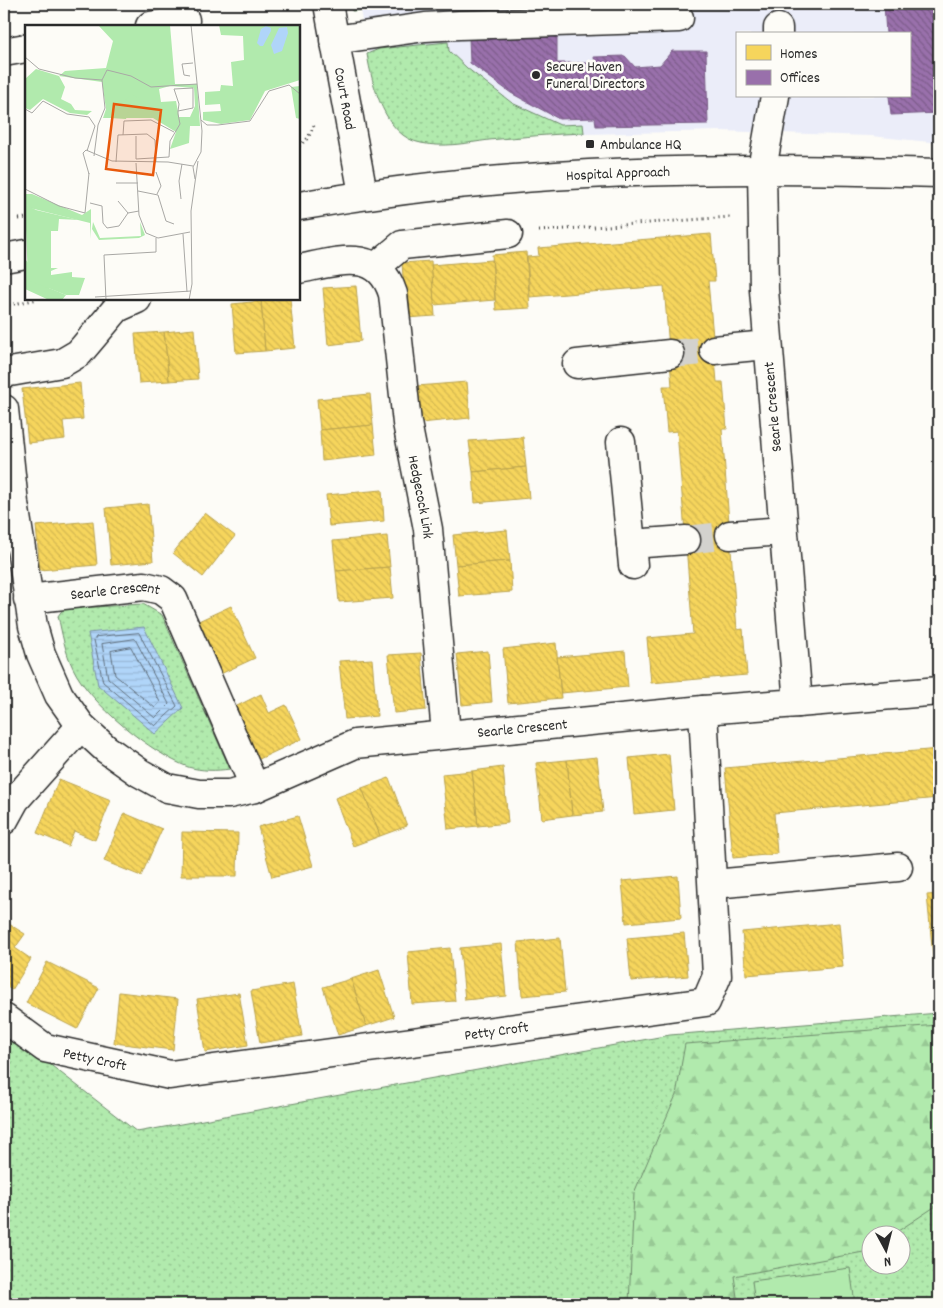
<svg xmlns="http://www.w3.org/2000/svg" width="943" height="1308" font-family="Dekko,sans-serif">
	<defs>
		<pattern id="grass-dots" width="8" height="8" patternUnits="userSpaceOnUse" patternTransform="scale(1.25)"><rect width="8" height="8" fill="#b1eaad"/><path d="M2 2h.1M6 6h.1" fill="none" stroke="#98c995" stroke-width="1.8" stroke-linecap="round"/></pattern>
		<pattern id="forest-firs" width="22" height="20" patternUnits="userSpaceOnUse" patternTransform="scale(1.25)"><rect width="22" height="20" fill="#b1eaad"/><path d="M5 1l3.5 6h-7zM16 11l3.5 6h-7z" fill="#98c995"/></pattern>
		<pattern id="water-rules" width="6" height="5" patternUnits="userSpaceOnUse" patternTransform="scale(1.25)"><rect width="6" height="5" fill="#b0d5f9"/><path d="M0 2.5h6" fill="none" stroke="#98b7d6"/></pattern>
		<pattern id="homes-back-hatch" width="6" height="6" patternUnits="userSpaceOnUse" patternTransform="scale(1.25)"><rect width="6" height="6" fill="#f6d55c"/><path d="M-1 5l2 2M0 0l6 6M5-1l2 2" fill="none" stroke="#d3b750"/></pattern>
		<pattern id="offices-back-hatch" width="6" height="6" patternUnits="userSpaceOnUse" patternTransform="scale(1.25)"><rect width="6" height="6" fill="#9970ab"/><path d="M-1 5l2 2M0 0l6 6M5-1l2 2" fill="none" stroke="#7d5c8b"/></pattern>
	</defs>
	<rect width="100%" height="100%" fill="#fdfcf7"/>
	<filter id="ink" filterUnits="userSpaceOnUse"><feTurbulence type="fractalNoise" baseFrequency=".02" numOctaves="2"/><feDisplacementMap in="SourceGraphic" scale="10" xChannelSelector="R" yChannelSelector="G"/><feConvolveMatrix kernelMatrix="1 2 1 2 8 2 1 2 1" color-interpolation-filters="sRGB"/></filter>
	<g filter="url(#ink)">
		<path fill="#ebedf9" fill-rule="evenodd" d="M 417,4 L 939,4 L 939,143 L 871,136 L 721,131 L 540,135 L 441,145 L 419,143 L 402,134 L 389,120 L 375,87 L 360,10 ZM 737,34 L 909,34 L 909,96 L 737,96 Z"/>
		<g fill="url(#grass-dots)" stroke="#6e8a6c" fill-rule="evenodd">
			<path d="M 351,4 L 432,4 L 352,11 Z"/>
			<path d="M 448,42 L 449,51 L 467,68 L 512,103 L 560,125 L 583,124 L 584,133 C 552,134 521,137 489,140 C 467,143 443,148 421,143 C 385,137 372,84 367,54 L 379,49 Z"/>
			<path d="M 143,604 L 162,615 L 230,769 C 216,771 202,771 188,767 C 151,753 90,704 73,668 C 65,652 62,633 58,616 L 63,609 Z"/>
			<path d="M 939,1013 L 939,1304 L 4,1304 L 4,1032 L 43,1059 L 137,1132 L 670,1035 ZM 870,1236 L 900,1236 L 900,1266 L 870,1266 Z"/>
		</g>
		<path fill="url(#forest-firs)" stroke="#6e8a6c" d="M 939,1025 L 939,1204 L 892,1235 L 870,1236 L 869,1251 L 734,1276 L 738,1304 L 629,1304 L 634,1193 L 676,1095 L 685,1044 Z"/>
		<path fill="#b1eaad" stroke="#6e8a6c" d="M 850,1268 L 855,1304 L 755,1304 L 752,1281 Z"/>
		<path fill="url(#water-rules)" stroke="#7b91a7" d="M 144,627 L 183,708 L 155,734 L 98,685 L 88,633 Z"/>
		<g fill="url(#homes-back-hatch)" stroke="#b9a24d">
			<path d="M 711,234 L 715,281 L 708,281 L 717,382 L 723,382 L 727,429 L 722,429 L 737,630 L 743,629 L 747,675 L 651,683 L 647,638 L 693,634 L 677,431 L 667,432 L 663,386 L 672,386 L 664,286 L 530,297 L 527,257 L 539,256 L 538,248 Z"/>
			<path d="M 526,252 L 530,308 L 496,310 L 492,255 Z"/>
			<path d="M 492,260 L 495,300 L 434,305 L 431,265 Z"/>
			<path d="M 431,261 L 435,316 L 406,318 L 402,263 Z"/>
			<path d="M 356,286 L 361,341 L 328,345 L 323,288 Z"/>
			<path d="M 290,299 L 295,348 L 265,351 L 261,301 Z"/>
			<path d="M 261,301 L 265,351 L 236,353 L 232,304 Z"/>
			<path d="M 194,329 L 198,379 L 169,381 L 164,332 Z"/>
			<path d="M 164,332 L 169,381 L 139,383 L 135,334 Z"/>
			<path d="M 467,382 L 470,418 L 421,423 L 417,386 Z"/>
			<path d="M 80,383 L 83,419 L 63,421 L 65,439 L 28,443 L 22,389 Z"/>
			<path d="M 370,394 L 373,425 L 320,430 L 317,399 Z"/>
			<path d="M 373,425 L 376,455 L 322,461 L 320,430 Z"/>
			<path d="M 523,437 L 526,467 L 473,472 L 469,441 Z"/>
			<path d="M 526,467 L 529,498 L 475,503 L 473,472 Z"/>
			<path d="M 382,490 L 384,521 L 329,526 L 326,495 Z"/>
			<path d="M 148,504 L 153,561 L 111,565 L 106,508 Z"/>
			<path d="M 205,513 L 235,536 L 203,577 L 173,553 Z"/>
			<path d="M 93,521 L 97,565 L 40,570 L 36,526 Z"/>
			<path d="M 507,530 L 510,561 L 456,565 L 453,535 Z"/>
			<path d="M 387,536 L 390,567 L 336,571 L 333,541 Z"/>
			<path d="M 510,561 L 512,592 L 459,596 L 456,565 Z"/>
			<path d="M 390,567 L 393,598 L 339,602 L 336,571 Z"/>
			<path d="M 231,606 L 255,658 L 216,676 L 192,624 Z"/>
			<path d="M 556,643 L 561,698 L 508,703 L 503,649 Z"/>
			<path d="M 488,651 L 492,702 L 462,705 L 457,654 Z"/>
			<path d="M 625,651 L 628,687 L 561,693 L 557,657 Z"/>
			<path d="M 421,653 L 426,710 L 394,713 L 388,655 Z"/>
			<path d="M 372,659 L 377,716 L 345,719 L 339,661 Z"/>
			<path d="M 261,694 L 269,713 L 286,705 L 302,739 L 255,761 L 231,709 Z"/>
			<path d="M 939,749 L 939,798 L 774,813 L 777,854 L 733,858 L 725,768 Z"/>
			<path d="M 669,754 L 674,810 L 634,814 L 629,758 Z"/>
			<path d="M 597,757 L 603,812 L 572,815 L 567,760 Z"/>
			<path d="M 567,760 L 572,815 L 542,819 L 536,763 Z"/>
			<path d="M 503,767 L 508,823 L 478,826 L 472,771 Z"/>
			<path d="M 472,771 L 478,826 L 448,829 L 442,774 Z"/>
			<path d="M 389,778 L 407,826 L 380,836 L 362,788 Z"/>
			<path d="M 59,779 L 111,800 L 95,840 L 74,831 L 68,846 L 37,833 Z"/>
			<path d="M 362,788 L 380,836 L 353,846 L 335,798 Z"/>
			<path d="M 124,813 L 162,829 L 141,876 L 104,861 Z"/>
			<path d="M 298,816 L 313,866 L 272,877 L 258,827 Z"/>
			<path d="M 182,832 L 238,833 L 237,876 L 181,876 Z"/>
			<path d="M 678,876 L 681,918 L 626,923 L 622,881 Z"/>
			<path d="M 939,894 L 939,966 L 934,967 L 927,895 Z"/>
			<path d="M 4,921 L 25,934 L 15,948 L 31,959 L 12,990 L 4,985 Z"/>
			<path d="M 839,923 L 843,967 L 746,975 L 742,932 Z"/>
			<path d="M 684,933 L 688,976 L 631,981 L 627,938 Z"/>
			<path d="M 560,938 L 565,992 L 522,996 L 518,942 Z"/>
			<path d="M 501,944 L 506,996 L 465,1000 L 460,948 Z"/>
			<path d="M 450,948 L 455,1001 L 412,1004 L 408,952 Z"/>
			<path d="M 47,962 L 99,988 L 77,1029 L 26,1003 Z"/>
			<path d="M 379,970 L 394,1017 L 366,1026 L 351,979 Z"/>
			<path d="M 351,979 L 366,1026 L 338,1035 L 323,987 Z"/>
			<path d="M 293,984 L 302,1036 L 260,1043 L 251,991 Z"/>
			<path d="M 119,992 L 178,999 L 173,1050 L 114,1043 Z"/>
			<path d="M 239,993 L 248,1045 L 205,1052 L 197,999 Z"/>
		</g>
		<g fill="url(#offices-back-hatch)" stroke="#785b85">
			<path d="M 884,4 L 939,4 L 939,113 L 891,115 L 889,96 L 909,96 L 909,34 L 886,34 Z"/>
			<path d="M 557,35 L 557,63 L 595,63 L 594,57 L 625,56 L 635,67 L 660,65 L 672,51 L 706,51 L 708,124 L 596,126 L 595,118 L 559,119 L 511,93 L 470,63 L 469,37 Z"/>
		</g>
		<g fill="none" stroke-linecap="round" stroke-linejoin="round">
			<g stroke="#606f7d" stroke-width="1">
				<path d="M 139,633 L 177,706 L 155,726 L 103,682 L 94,640 L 96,637 Z"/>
				<path d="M 135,639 L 169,704 L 155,718 L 108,678 L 102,644 Z"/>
				<path d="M 131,647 L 160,702 L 155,708 L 115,675 L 111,651 Z"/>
			</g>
			<g stroke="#d3d2ce" stroke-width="28" stroke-dasharray="28 14" stroke-linecap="butt">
				<path d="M 670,354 L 714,350"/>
				<path d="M 686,540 L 730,535"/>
			</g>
			<defs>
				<g id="minor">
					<path id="s1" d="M 328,4 L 363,194"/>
					<path d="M 150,26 L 185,20"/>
					<path d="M 778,28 L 778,34"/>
					<path d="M 334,40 L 425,27 L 459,25 L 679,18"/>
					<path d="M 4,52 L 26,48"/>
					<path id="s2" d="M 299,206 C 513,168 723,166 939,173"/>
					<path d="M 4,258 L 26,254"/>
					<path d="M 376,267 L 402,245 L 508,234"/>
					<path id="s3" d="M 299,269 C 336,262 378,246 393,294 L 407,423 L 428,529 L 446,734"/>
					<path d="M 714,350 L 767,345"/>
					<path d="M 577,364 L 670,354"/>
					<path d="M 4,373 L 62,363 L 79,353 L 117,308 L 137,299"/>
					<path id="s4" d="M 4,409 L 14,503 L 33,626 L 41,654 L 59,695 L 81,726 L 106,749 L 140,773 L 167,788 L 199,794 L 229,794 L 255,788 L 355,744 L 703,710 L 798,703 L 764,290 L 762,169 L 775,96"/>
					<path d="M 621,442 L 633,565"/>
					<path d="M 730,535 L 783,531"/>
					<path d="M 631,544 L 686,540"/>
					<path id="s5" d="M 28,599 L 144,586 L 161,590 L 173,599 L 255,788"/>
					<path d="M 798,703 L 939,691"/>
					<path d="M 4,820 L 15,800 L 81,726"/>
					<path d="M 714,884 L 898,867"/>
					<path id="s6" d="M 4,1018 L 45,1048 L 170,1075 L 706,1002 L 717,976 L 703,710"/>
				</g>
			</defs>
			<use href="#minor" stroke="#2b2b2b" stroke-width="31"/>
			<g stroke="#2b2b2b" stroke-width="3" stroke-dasharray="1 4" stroke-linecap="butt">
				<path d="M 299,146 L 308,138 L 315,123"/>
				<path d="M 19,219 L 26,218"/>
				<path d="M 539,231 L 730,217"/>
				<path d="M 4,306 L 38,299"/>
			</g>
			<use href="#minor" stroke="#fdfcf7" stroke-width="28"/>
		</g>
	</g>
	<g fill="#2b2b2b" stroke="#fdfcf7" stroke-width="2">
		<circle cx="536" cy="75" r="5"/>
		<rect x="585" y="139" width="10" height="10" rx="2.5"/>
	</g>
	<g text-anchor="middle" stroke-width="5" stroke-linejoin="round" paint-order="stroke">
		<g font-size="15" fill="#2b2b2b" stroke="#fdfcf7" text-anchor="start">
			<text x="546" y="71">Secure Haven<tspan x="546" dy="17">Funeral Directors</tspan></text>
			<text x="600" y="149">Ambulance HQ</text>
		</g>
		<g font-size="15" fill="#2b2b2b" stroke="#fdfcf7">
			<text dy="5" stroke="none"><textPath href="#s1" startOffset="96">Court Road</textPath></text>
			<text dy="5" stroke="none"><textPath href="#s2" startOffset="321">Hospital Approach</textPath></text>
			<text transform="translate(772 407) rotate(-95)" y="5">Searle Crescent</text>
			<text dy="5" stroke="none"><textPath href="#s3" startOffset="316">Hedgecock Link</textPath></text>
			<text dy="5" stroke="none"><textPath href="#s5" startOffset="88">Searle Crescent</textPath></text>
			<text dy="5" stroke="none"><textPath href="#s4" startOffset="804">Searle Crescent</textPath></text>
			<text dy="5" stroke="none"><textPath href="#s6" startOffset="508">Petty Croft</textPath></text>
			<text dy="5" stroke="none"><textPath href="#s6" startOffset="102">Petty Croft</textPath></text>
		</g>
	</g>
	<g transform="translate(25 25)">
		<rect width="275" height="275" fill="#fdfcf7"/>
		<path d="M 73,0 L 145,0 L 150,59 L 172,59 L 175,101 L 165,101 L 164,118 L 145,124 L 151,107 L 128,93 L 78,93 L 81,84 L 77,57 L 34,51 L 40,46 L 81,43 L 88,16 ZM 145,61 L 169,63 L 170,81 L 165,92 L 154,92 L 151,76 L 136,77 L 134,64 ZM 194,0 L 275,0 L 275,55 L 240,66 L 225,95 L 196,99 L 178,95 L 178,87 L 196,86 L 195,79 L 180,80 L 180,67 L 195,66 L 196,60 L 208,61 L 206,37 L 219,35 L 218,11 L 196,10 ZM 68,197 L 75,213 L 116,211 L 115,197 L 120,210 L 114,213 L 74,215 L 67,204 Z" fill="#b1eaad" fill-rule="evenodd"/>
		<path d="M 11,44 L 34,51 L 40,62 L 36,74 L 46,79 L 50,85 L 67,86 L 62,90 L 45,88 L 18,74 L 5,85 L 0,83 L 0,54 ZM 275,61 L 275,94 L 271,93 L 266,62 ZM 107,69 L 115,74 L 105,81 L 101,94 L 85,93 L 86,86 L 99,82 L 99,76 ZM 0,169 L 7,169 L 57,190 L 66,184 L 66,214 L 65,198 L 5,183 L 0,179 ZM 0,234 L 24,263 L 41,270 L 37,275 L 24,275 L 0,264 Z" fill="#b1eaad"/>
		<path d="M 0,179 L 11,185 L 54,195 L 34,194 L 33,206 L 26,206 L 26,243 L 33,243 L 26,246 L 26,250 L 47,247 L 47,252 L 60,253 L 54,270 L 41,270 L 3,255 Z" fill="#b1eaad"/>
		<path d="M 241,1 L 246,3 L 246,6 L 238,21 L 235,21 L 232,18 L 236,4 ZM 254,3 L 262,2 L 263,8 L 257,26 L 249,29 L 246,20 Z" fill="#b0d5f9"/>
		<path fill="none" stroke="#a9a8a5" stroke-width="1" d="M 166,0 L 177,106 L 176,127 L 168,142 L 170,154M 0,32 L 14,44 L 50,53 L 77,55 L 82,45 L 106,51 L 126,62 L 172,59M 165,51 L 159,50 L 157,39 L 168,38M 0,84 L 7,88 L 18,76 L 42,89 L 64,92 L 70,101 L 62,126M 176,95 L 182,100 L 193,100 L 225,96 L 244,66 L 264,60 L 275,69M 98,110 L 99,96 L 126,95 L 149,107M 111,111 L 111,134 L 144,132 L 145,116 L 155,99 L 153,89 L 153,86 L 154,79 L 149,64 L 168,63 L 168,83 L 153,86M 69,131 L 73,100 L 80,83 L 77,55M 91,137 L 93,110 L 122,109 L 130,115 L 131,137M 111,138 L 114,190 L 121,208 L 133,213 L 165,207M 131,147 L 136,161 L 132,169M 64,149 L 58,128 L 61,125 L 87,136 L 143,137 L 168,141M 91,158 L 113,158M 0,164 L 34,181 L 60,188 L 64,148M 113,166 L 133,170 L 141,196 L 149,199M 156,174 L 154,156 L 157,139M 93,176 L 103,188M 65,178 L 77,181 L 78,198 L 82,203 L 94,201 L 103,188 L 114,186M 158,209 L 162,267M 70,272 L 166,266M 81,275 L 79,230 L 131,227 L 131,213M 164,275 L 167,259 L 166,186 L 173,136"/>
		<path fill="#e8590c" fill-opacity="0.15" stroke="#e8590c" stroke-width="2.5" d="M 89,79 L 136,85 L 128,150 L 81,144 Z"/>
		<rect width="275" height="275" fill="none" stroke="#2b2b2b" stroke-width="2.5"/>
	</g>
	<rect width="943" height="1308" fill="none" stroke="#fdfcf7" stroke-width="20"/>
	<rect x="10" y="10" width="923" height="1288" fill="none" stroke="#2b2b2b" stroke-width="2" filter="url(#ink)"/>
	<rect x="736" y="32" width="175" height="65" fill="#fdfcf7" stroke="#a9a8a5"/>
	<rect x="746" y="45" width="25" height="15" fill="#f6d55c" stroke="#a9a8a5"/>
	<text x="780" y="58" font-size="15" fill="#2b2b2b">Homes</text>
	<rect x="746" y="70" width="25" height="15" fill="#9970ab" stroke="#a9a8a5"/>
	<text x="780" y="82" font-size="15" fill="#2b2b2b">Offices</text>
	<g transform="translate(886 1250) rotate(173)"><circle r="24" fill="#fdfcf7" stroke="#a9a8a5"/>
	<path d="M0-4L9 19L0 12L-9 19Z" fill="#2b2b2b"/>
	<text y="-8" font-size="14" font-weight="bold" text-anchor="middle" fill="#2b2b2b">N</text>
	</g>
</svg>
